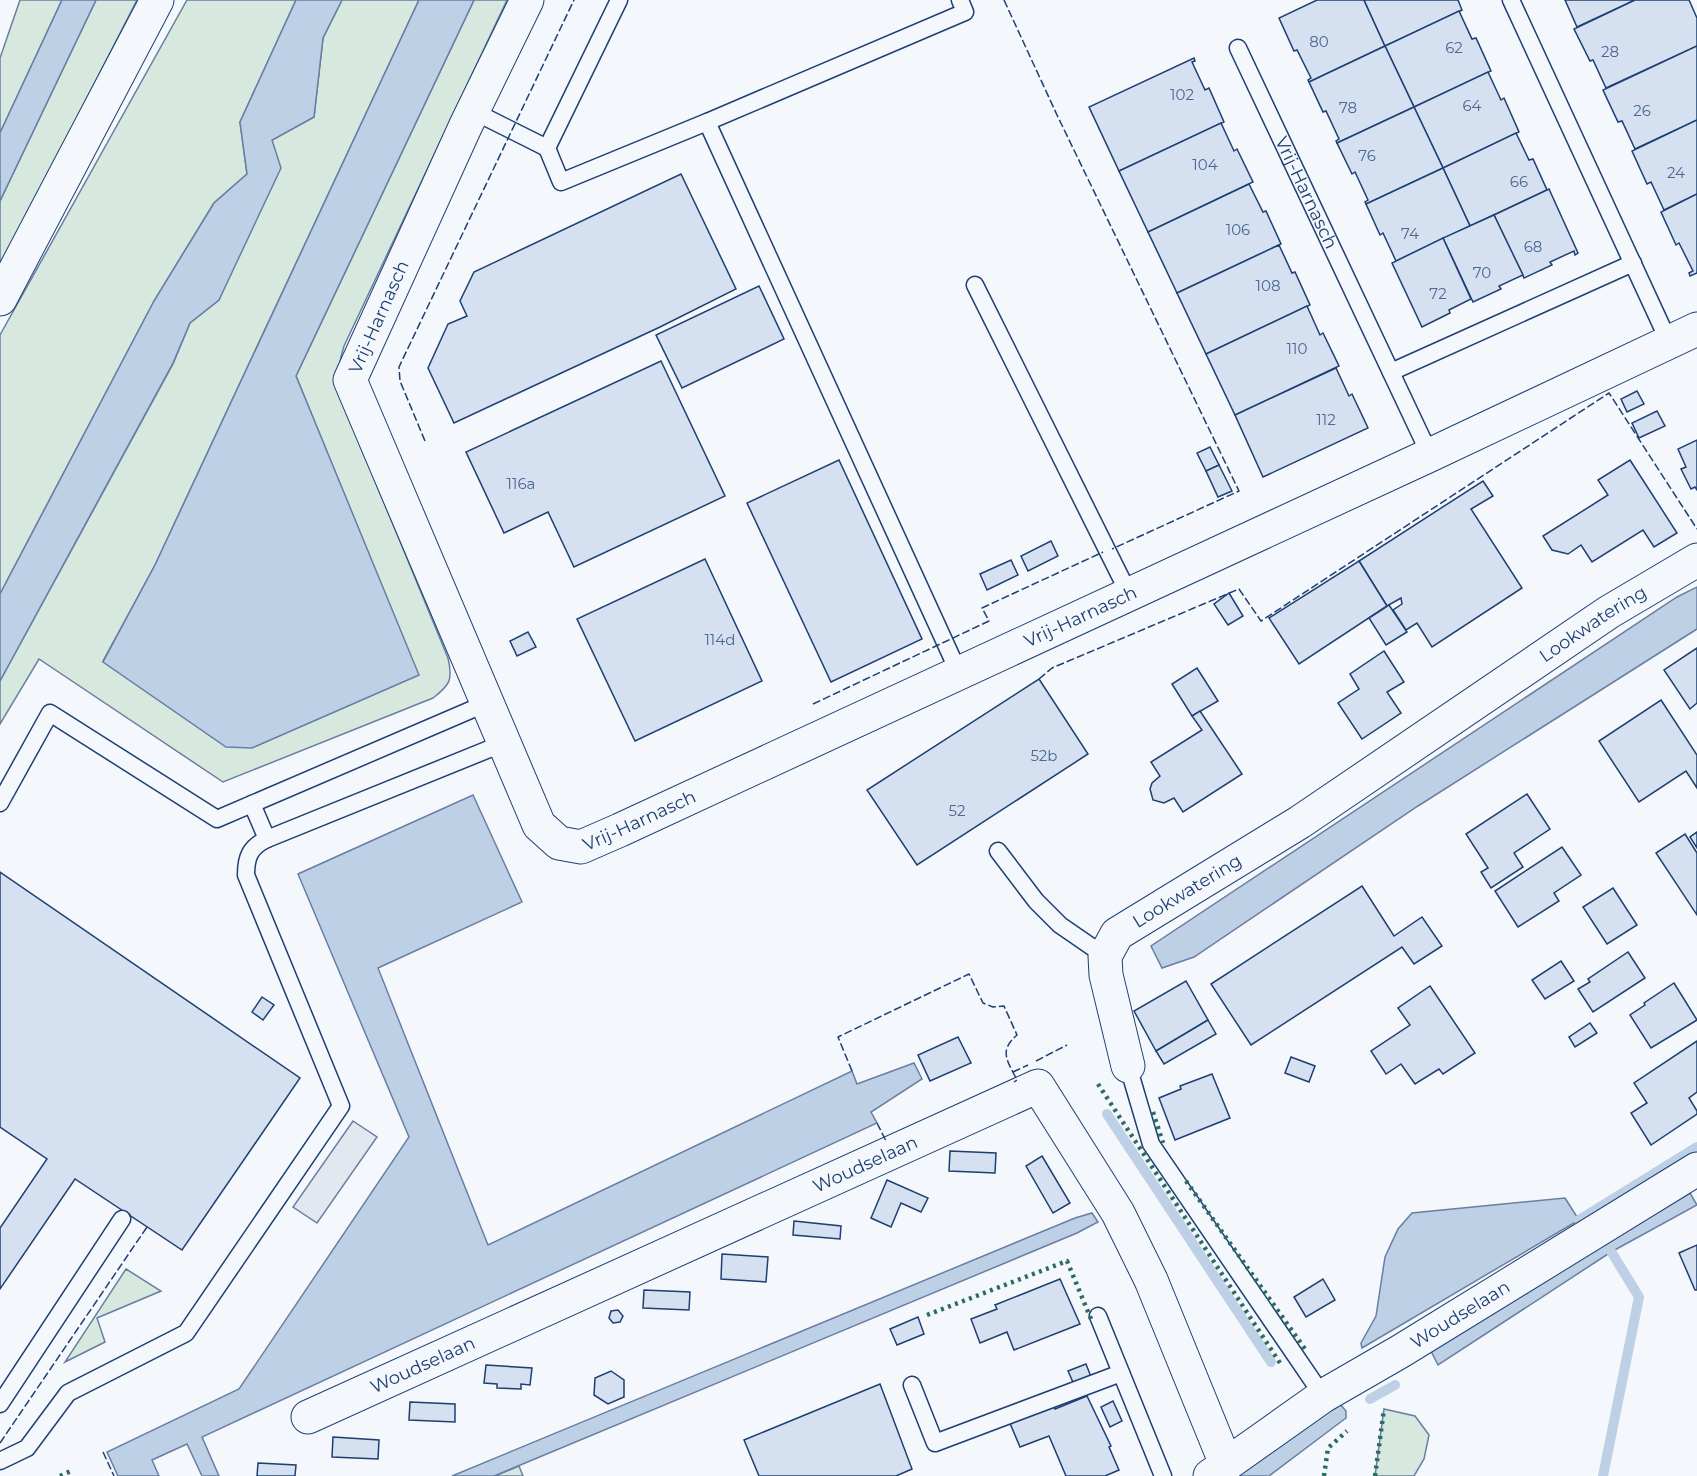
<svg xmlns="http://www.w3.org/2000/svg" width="1697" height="1476" font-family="Montserrat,sans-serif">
	<rect width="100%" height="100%" fill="#f4f7fb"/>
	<g fill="#d7e8df" stroke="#687fa3" stroke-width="1.5">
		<path d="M 20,0 L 62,0 L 0,133 L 0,58 Z"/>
		<path d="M 96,0 L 137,0 L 0,268 L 0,201 Z"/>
		<path d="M 187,0 L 296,0 L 240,122 L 247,174 L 214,203 L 154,301 L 0,594 L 0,335 Z"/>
		<path d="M 342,0 L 419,0 L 155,565 L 103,661 L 418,675 L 296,376 L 474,0 L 507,0 L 344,346 C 338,365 337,379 341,398 L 448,658 C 453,680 450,685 433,698 L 223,782 L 39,659 L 0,724 L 0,681 L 173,364 L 190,323 L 219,300 L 272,140 L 314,117 L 323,38 Z"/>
		<path d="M 126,1269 L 161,1291 L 97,1318 L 105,1342 L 65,1362 Z"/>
		<path d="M 1384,1409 L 1415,1416 L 1429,1435 L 1424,1459 L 1414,1476 L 1375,1476 Z"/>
		<path d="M 519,1466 L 523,1476 L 495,1476 Z"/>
	</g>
	<path fill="#e3e8f0" stroke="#687fa3" stroke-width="1.5" d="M 353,1121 L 377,1137 L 317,1223 L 293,1207 Z"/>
	<g fill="#bed0e5" stroke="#687fa3" stroke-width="1.5">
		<path d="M 62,0 L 96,0 L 0,201 L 0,133 Z"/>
		<path d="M 296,0 L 342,0 L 323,38 L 314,117 L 272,140 L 281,168 L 219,300 L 190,323 L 173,363 L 0,681 L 0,594 L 154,301 L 214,203 L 247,174 L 240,122 Z"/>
		<path d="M 419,0 L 474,0 L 296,376 L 419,675 L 252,748 L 226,747 L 103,662 L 155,565 Z"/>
		<path d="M 1697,587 L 1697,629 L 1418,806 L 1194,957 L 1162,968 L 1151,946 L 1677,597 Z"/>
		<path d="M 473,795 L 522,902 L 378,968 L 488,1245 L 852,1071 L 857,1084 L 914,1063 L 922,1079 L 871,1112 L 877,1123 L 202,1437 L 219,1476 L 202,1476 L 187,1444 L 152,1460 L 159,1476 L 118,1476 L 107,1452 L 239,1389 L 409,1137 L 298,874 Z"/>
		<path d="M 1690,1193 L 1697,1205 L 1611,1252 L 1438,1365 L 1430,1349 Z"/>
		<path d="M 1565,1198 L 1579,1220 L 1362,1348 L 1361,1343 L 1376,1316 L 1385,1257 L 1398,1229 L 1412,1213 Z"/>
		<path d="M 1092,1213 L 1098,1222 L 1077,1233 L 494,1476 L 452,1476 L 1075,1218 Z"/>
		<path d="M 1340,1404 L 1346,1411 L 1346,1418 L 1269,1476 L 1233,1476 Z"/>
	</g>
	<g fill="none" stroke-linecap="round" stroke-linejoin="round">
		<g stroke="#bed0e5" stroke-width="10">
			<path d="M 1107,1114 L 1271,1362"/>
			<path d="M 1579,1220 L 1697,1147"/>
			<path d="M 1370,1399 L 1395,1385"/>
			<path d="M 1603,1476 L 1639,1297 L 1609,1248"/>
		</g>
	</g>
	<g fill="#d5e0f0" stroke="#1d3f73" stroke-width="1.5">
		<path d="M 1317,0 L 1364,0 L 1385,46 L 1309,82 L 1308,80 L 1311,78 L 1297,50 L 1294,51 L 1279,18 Z"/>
		<path d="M 1364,0 L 1458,0 L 1462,10 L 1385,46 Z"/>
		<path d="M 1565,0 L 1635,0 L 1577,27 Z"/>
		<path d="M 1635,0 L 1689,0 L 1697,18 L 1697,46 L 1606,88 L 1593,60 L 1590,61 L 1574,29 Z"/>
		<path d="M 1459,11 L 1472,39 L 1476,38 L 1491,71 L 1414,107 L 1385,46 Z"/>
		<path d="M 1385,46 L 1414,107 L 1337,143 L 1336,141 L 1339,139 L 1326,111 L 1323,112 L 1309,82 Z"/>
		<path d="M 1697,46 L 1697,120 L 1635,149 L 1622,121 L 1618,122 L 1603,90 Z"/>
		<path d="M 1194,58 L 1195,61 L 1192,62 L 1205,90 L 1209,88 L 1224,122 L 1119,171 L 1089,107 Z"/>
		<path d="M 1488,72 L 1501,100 L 1504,98 L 1519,132 L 1443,168 L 1414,107 Z"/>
		<path d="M 1414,107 L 1443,168 L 1366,204 L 1365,202 L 1368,200 L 1355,172 L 1352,174 L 1337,143 Z"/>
		<path d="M 1697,120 L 1697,194 L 1664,210 L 1651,182 L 1647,184 L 1632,151 Z"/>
		<path d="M 1221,123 L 1234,151 L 1237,149 L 1253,182 L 1148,232 L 1119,171 Z"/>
		<path d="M 1516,133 L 1529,160 L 1533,159 L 1547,190 L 1470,226 L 1443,168 Z"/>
		<path d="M 1443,168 L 1470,226 L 1396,261 L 1383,233 L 1380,235 L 1366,204 Z"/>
		<path d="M 681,174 L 736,289 L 660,327 L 454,423 L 428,368 L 448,324 L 467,316 L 460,301 L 474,272 Z"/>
		<path d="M 1249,184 L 1263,212 L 1266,211 L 1281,244 L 1177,293 L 1148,232 Z"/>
		<path d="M 1549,189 L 1578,253 L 1575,255 L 1574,251 L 1550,262 L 1552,265 L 1524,278 L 1494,215 Z"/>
		<path d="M 1697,194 L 1697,273 L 1690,276 L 1689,273 L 1693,271 L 1679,243 L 1676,245 L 1661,212 Z"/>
		<path d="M 1494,215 L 1523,275 L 1499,286 L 1501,289 L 1473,302 L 1443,238 Z"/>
		<path d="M 1443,238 L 1471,299 L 1449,310 L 1450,313 L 1422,327 L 1392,263 Z"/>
		<path d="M 1279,245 L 1292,273 L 1295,272 L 1310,305 L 1206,354 L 1177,293 Z"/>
		<path d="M 759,286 L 784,339 L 682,388 L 656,335 Z"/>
		<path d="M 1307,306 L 1320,335 L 1323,333 L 1339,366 L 1235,415 L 1206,354 Z"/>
		<path d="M 661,361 L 725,496 L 574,567 L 548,512 L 504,533 L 466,452 Z"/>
		<path d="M 1336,368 L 1349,396 L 1352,394 L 1368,428 L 1263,477 L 1235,415 Z"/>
		<path d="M 1637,391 L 1644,404 L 1627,412 L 1621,399 Z"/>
		<path d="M 1657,411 L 1665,426 L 1639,438 L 1632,423 Z"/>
		<path d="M 1697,440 L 1697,490 L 1695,487 L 1691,489 L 1681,469 L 1686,467 L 1678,449 Z"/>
		<path d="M 1210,447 L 1219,465 L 1206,471 L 1197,453 Z"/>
		<path d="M 839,460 L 922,639 L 831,682 L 747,503 Z"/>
		<path d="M 1630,460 L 1677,533 L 1654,547 L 1643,530 L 1592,562 L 1581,545 L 1568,554 L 1552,550 L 1543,536 L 1608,495 L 1598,480 Z"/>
		<path d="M 1219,465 L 1232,491 L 1218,497 L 1206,471 Z"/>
		<path d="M 1483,481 L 1493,496 L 1471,509 L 1522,588 L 1432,647 L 1417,623 L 1406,630 L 1393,610 L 1402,604 L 1401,598 L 1387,606 L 1359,561 Z"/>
		<path d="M 1051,541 L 1058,556 L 1028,571 L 1021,556 Z"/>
		<path d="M 705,559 L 762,681 L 635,741 L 577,619 Z"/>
		<path d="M 1011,560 L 1018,575 L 987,590 L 980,574 Z"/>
		<path d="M 1359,561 L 1387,606 L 1299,664 L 1269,618 Z"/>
		<path d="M 1229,593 L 1243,616 L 1228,625 L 1214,604 Z"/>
		<path d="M 1389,605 L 1407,632 L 1386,645 L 1369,618 Z"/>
		<path d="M 528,632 L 536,647 L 517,656 L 510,641 Z"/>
		<path d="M 1697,648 L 1697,703 L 1690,709 L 1664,670 Z"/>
		<path d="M 1384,651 L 1404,682 L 1387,692 L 1401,713 L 1362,739 L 1338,703 L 1359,689 L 1350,674 Z"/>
		<path d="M 1197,668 L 1218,701 L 1192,716 L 1172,684 Z"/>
		<path d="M 1039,679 L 1088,754 L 917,865 L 867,790 Z"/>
		<path d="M 1661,700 L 1697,755 L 1697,788 L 1686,771 L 1639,802 L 1599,741 Z"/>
		<path d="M 1200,711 L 1242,774 L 1183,812 L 1174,798 L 1164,803 L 1153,800 L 1150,789 L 1152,783 L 1160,776 L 1151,762 L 1202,730 L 1192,716 Z"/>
		<path d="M 1527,794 L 1550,829 L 1514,853 L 1523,867 L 1491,888 L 1481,872 L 1488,868 L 1466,834 Z"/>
		<path d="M 1697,832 L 1697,848 L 1690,837 Z"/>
		<path d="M 1685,834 L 1697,853 L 1697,915 L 1656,853 Z"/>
		<path d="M 1562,847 L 1581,875 L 1554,893 L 1559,901 L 1518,927 L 1495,891 Z"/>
		<path d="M 0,872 L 300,1078 L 182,1250 L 75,1179 L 0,1289 L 0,1228 L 47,1159 L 0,1127 Z"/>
		<path d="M 1362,886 L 1394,936 L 1422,917 L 1442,946 L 1414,964 L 1402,947 L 1251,1045 L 1211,984 Z"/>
		<path d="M 1613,888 L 1637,925 L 1607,944 L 1583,907 Z"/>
		<path d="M 1628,952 L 1645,978 L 1593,1012 L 1578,989 L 1590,982 L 1588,979 Z"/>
		<path d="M 1561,961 L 1574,981 L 1545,999 L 1532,980 Z"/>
		<path d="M 1186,981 L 1208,1020 L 1156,1051 L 1134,1011 Z"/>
		<path d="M 1674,983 L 1697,1020 L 1651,1048 L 1630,1015 L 1645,1005 L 1644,1003 Z"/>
		<path d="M 1430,986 L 1475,1053 L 1443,1074 L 1439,1069 L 1415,1084 L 1401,1064 L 1386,1074 L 1371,1051 L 1410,1025 L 1398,1008 Z"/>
		<path d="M 262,997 L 274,1005 L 263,1020 L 252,1012 Z"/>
		<path d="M 1208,1020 L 1216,1034 L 1164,1064 L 1156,1051 Z"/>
		<path d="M 1590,1023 L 1597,1033 L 1575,1047 L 1569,1037 Z"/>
		<path d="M 958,1037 L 971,1063 L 930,1081 L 918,1055 Z"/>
		<path d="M 1697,1041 L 1697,1092 L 1689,1098 L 1697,1111 L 1697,1114 L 1651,1145 L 1631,1113 L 1647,1103 L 1634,1083 Z"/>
		<path d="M 1291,1057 L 1315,1066 L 1309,1082 L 1285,1073 Z"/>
		<path d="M 1212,1074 L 1230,1118 L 1175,1140 L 1159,1098 L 1181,1089 L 1180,1086 Z"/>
		<path d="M 950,1151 L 996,1153 L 995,1173 L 949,1171 Z"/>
		<path d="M 1042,1156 L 1070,1203 L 1053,1213 L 1026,1166 Z"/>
		<path d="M 887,1180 L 928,1198 L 921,1212 L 901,1203 L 891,1227 L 871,1218 Z"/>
		<path d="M 794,1221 L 841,1226 L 840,1239 L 793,1235 Z"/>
		<path d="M 1697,1245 L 1697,1290 L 1695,1290 L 1679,1253 Z"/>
		<path d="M 722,1254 L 768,1257 L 766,1282 L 721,1279 Z"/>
		<path d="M 1060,1279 L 1080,1324 L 1014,1350 L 1007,1332 L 980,1343 L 971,1319 L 997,1309 L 995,1305 Z"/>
		<path d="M 1323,1279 L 1335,1300 L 1306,1317 L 1294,1297 Z"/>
		<path d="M 644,1290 L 690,1292 L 689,1310 L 643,1308 Z"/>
		<path d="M 618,1310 L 623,1316 L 620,1322 L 613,1323 L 609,1318 L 611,1311 Z"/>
		<path d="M 918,1317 L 924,1334 L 897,1345 L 890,1329 Z"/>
		<path d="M 1086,1364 L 1093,1382 L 1076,1389 L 1068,1371 Z"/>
		<path d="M 486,1365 L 532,1368 L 530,1385 L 521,1384 L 521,1389 L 497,1388 L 497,1384 L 484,1383 Z"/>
		<path d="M 611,1371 L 624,1380 L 624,1397 L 608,1404 L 594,1395 L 595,1378 Z"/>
		<path d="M 880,1384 L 912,1469 L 896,1476 L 759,1476 L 744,1440 Z"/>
		<path d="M 1087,1396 L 1111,1446 L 1109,1447 L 1119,1470 L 1105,1476 L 1066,1476 L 1049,1436 L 1020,1447 L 1009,1421 L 1052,1404 L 1055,1409 Z"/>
		<path d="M 1113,1401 L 1122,1421 L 1110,1427 L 1101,1407 Z"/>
		<path d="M 410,1402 L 455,1404 L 455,1422 L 409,1420 Z"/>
		<path d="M 333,1437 L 379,1440 L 378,1459 L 332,1457 Z"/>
		<path d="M 258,1463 L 296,1465 L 295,1476 L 257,1476 Z"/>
	</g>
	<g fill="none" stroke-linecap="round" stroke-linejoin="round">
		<defs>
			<g id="lane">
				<path d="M 1511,0 L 1669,342"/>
				<path id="s1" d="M 1238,48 L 1430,455"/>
				<path d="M 473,111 L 547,148 L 619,0"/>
				<path d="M 707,122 L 965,12 L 960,0"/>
				<path d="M 547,148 L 561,182 L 707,122 L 959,673"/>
				<path d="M 975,285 L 1129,594"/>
				<path d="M 1391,372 L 1633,263"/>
				<path d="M 0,803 L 50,713 L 217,819 L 487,703"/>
				<path d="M 252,804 L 267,839"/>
				<path d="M 998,851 L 1036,901 L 1060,925 L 1105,956"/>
				<path d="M 1128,1066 L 1151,1144 L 1323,1396"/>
				<path d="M 1098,1316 L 1163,1476"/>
				<path d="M 912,1385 L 935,1443 L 1121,1373"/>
				<path d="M 0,1404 L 122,1219"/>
				<path d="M 0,1461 L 27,1448 L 68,1393 L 186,1333 L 341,1106 L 246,875 C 246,857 250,847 267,839 L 504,743"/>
			</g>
			<g id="street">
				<path id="s2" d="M 527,0 L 466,125 L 350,380 L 539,825 L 559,843 L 581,847 L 620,830 L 1430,455 L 1697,329"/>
				<path id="s3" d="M 1128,1066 L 1106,975 L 1105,956 L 1117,934 L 1300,822 L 1609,612 L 1697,560"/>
				<path id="s4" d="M 308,1417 L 1038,1086 L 1118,1213 L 1151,1280 L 1226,1464"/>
				<path id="s5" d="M 1210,1476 L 1323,1396 L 1401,1351 L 1697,1169"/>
			</g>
			<path id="highway" d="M 0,299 L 157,0"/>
		</defs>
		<use href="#lane" stroke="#1d3f73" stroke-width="19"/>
		<use href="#street" stroke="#1d3f73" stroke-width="35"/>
		<use href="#highway" stroke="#1d3f73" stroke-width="35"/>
		<use href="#lane" stroke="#f4f7fb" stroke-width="16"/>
		<use href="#street" stroke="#f4f7fb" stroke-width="33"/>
		<use href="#highway" stroke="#f4f7fb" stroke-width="33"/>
		<g stroke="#2c6c60" stroke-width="4.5" stroke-dasharray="3 4.5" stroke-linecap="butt">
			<path d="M 1098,1084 L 1280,1363"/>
			<path d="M 1153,1112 L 1163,1143"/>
			<path d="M 1186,1181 L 1305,1349"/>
			<path d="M 927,1315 L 1067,1261 L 1091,1319"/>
			<path d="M 60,1476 L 71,1471"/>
			<path d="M 1324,1476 L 1328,1448 L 1347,1431"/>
			<path d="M 1375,1476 L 1384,1409"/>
		</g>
		<g stroke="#1d3f73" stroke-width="1.5" stroke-dasharray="8 3" stroke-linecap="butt">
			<path d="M 1004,0 L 1057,115 L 1239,491 L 1112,549"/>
			<path d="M 425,441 L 400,381 L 399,367 L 574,0"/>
			<path d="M 1039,679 L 1052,668 L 1239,589 L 1261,621 L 1609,393 L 1697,529"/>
			<path d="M 813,704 L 989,621 L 982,608 L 1103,552"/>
			<path d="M 1036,1061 L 1067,1045"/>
			<path d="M 852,1071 L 838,1037 L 969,974 L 983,1003 L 993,1007 L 1004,1006 L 1017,1035 C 998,1051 1008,1062 1017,1080 L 1014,1082"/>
			<path d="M 1013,1072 L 1028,1065"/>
			<path d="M 877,1123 L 886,1141"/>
			<path d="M 0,1443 L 147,1227"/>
			<path d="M 103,1452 L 114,1476"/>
		</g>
	</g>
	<g text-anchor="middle" stroke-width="4.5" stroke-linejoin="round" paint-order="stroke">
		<g font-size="15" fill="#4b6792">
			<text x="1319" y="47">80</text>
			<text x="1454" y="53">62</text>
			<text x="1610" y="57">28</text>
			<text x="1182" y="100">102</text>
			<text x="1472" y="111">64</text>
			<text x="1348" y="113">78</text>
			<text x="1642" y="116">26</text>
			<text x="1367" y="161">76</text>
			<text x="1205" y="170">104</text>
			<text x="1676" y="178">24</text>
			<text x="1519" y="187">66</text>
			<text x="1238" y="235">106</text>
			<text x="1410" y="239">74</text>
			<text x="1533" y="252">68</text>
			<text x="1482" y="278">70</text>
			<text x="1268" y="291">108</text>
			<text x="1438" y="299">72</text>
			<text x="1297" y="354">110</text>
			<text x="1326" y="425">112</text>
			<text x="521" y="489">116a</text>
			<text x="720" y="645">114d</text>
			<text x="1044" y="761">52b</text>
			<text x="957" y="816">52</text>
		</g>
		<g font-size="18" fill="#1d3f73" stroke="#f4f7fb">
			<text dy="6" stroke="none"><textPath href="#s1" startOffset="160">Vrij-Harnasch</textPath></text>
			<text transform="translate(379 317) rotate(-66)" y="6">Vrij-Harnasch</text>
			<text dy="6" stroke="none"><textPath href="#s2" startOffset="1502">Vrij-Harnasch</textPath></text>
			<text dy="6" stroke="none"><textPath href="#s3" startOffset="706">Lookwatering</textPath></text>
			<text dy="6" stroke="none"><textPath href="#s2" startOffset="1016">Vrij-Harnasch</textPath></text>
			<text dy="6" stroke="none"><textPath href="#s3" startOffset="220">Lookwatering</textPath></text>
			<text dy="6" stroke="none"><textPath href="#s4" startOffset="612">Woudselaan</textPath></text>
			<text dy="6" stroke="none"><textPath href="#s5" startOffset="298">Woudselaan</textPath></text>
			<text dy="6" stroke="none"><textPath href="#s4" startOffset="126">Woudselaan</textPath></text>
		</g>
	</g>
</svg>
